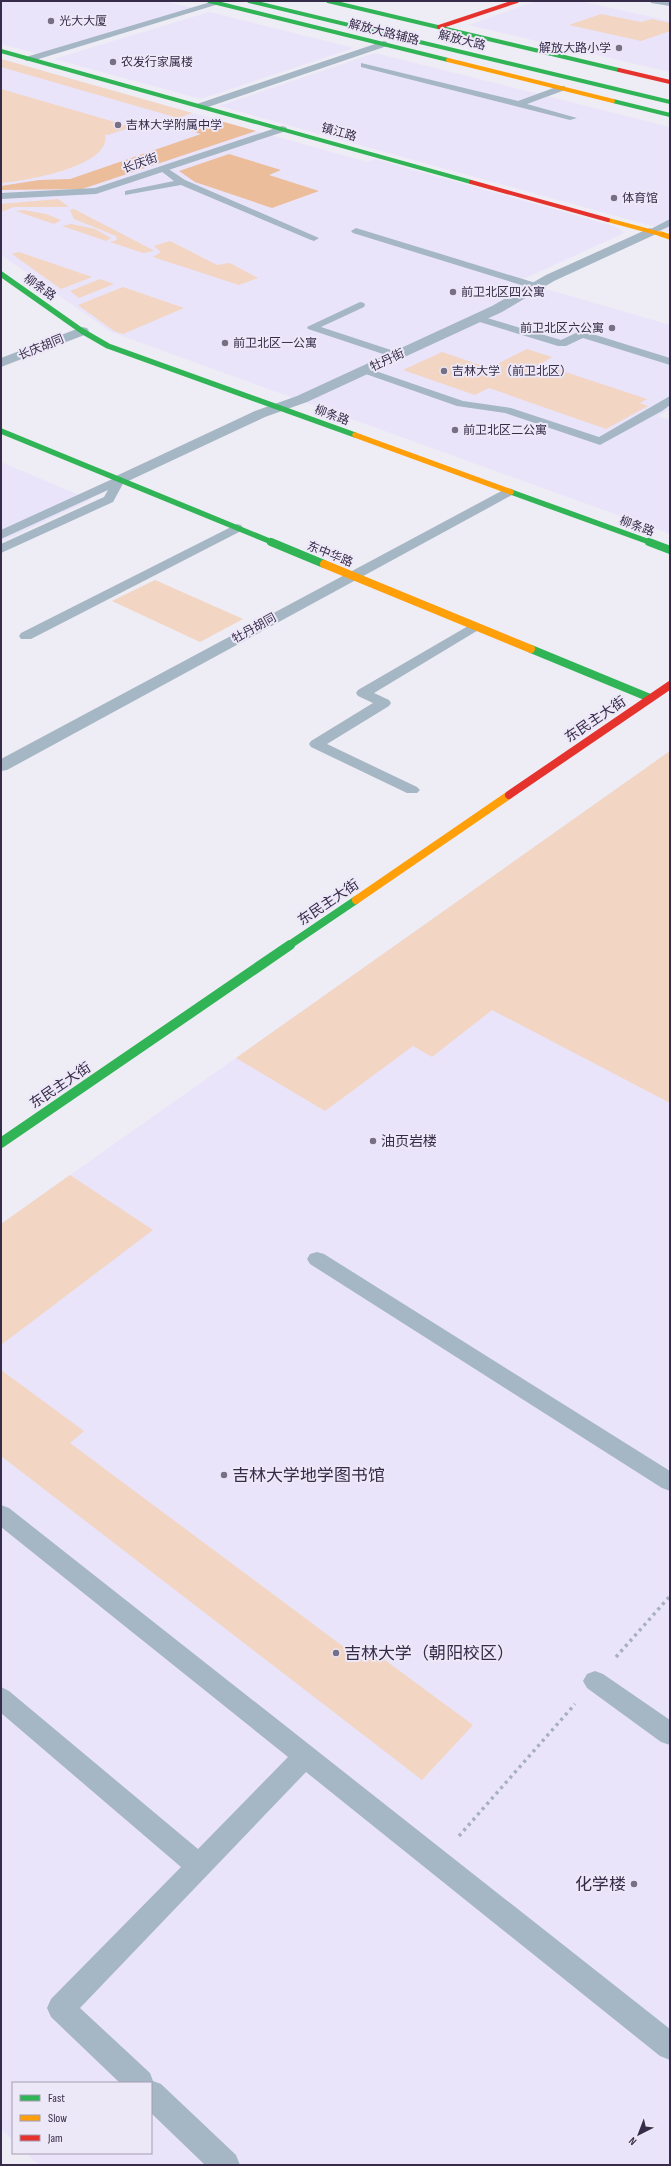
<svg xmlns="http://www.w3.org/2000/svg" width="671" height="2166" font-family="'Sofia Sans Condensed','Noto Sans SC',sans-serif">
	<rect width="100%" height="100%" fill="#eeecf4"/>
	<g fill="#eae4fa">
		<path d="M 1,1 L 164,1 L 193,8 L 39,54 L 1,44 Z"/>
		<path d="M 537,1 L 579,1 L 670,21 L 670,72 L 468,25 Z"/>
		<path d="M 209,12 L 354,48 L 201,99 L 54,59 Z"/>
		<path d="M 375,53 L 670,127 L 670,231 L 219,106 Z"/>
		<path d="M 1,59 L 367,162 L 375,159 L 617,227 L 624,233 L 519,281 L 670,325 L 670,409 L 658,416 L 670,420 L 670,534 L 111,332 L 1,255 Z"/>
		<path d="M 1,462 L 91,500 L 1,542 Z"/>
		<path d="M 670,751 L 670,2165 L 39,2165 L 26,2153 L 151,2153 L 151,2083 L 13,2083 L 13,2140 L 1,2129 L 1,1224 Z"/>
	</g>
	<g fill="#f2d5c2">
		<path d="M 601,14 L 641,22 L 652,19 L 670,23 L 670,31 L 641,41 L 569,25 Z"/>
		<path d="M 1,59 L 192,113 L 178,118 L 1,67 Z"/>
		<path d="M 1,89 L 132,127 L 108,135 L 105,134 C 113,167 23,181 1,183 Z"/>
		<path d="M 58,199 L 69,207 L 14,207 L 1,212 L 1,204 Z"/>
		<path d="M 74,209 L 153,250 L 153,251 L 143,253 L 110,242 L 117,240 L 116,236 L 74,219 L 70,210 Z"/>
		<path d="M 24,210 L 46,214 L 61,220 L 54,224 L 16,211 Z"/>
		<path d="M 71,224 L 95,229 L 111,238 L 106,241 L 62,226 Z"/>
		<path d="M 170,241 L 217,265 L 230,263 L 258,278 L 239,285 L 153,257 L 161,252 L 154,246 Z"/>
		<path d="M 19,252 L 92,277 L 61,289 L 12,254 Z"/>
		<path d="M 100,279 L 114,284 L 79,298 L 70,291 Z"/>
		<path d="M 123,287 L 184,308 L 123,334 L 114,331 L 78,305 Z"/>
		<path d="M 527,349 L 552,357 L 541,364 L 647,399 L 640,403 L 648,406 L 606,429 L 489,388 L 475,395 L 403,370 L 442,352 L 489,368 Z"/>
		<path d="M 155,580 L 243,619 L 200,642 L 112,601 Z"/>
		<path d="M 670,751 L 670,1103 L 492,1010 L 432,1057 L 413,1046 L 325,1111 L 236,1058 Z"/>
		<path d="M 70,1175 L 153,1230 L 1,1345 L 1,1224 Z"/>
		<path d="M 1,1370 L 84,1431 L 70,1443 L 364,1662 L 374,1652 L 473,1725 L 422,1780 L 1,1456 Z"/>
	</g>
	<g fill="#ecbd9a">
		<path d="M 213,119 L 256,131 L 82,189 L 1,190 L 1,186 L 39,180 L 70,179 L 201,134 L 186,129 Z"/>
		<path d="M 229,154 L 281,170 L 269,175 L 319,191 L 272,208 L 195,182 L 179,171 Z"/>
	</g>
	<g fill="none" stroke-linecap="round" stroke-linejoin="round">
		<g stroke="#a7b0bc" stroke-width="3.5" stroke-dasharray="3 4" stroke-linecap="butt">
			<path d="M 616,1657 L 670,1596"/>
			<path d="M 459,1836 L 575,1704"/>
		</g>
		<g fill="#a5b6c4" fill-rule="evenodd">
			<path d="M 650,1 L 670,2 L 670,6 L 651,3 Z"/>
			<path d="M 361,63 L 518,101 L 559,86 L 565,86 L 565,90 L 527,104 L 577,118 L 570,120 L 361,67 Z"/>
			<path d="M 164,166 L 185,180 L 319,238 L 314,241 L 311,240 L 181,185 L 125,195 L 125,191 L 174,181 L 161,171 L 159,169 Z"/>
			<path d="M 670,219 L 670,226 L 653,234 L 647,234 L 645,232 Z"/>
			<path d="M 356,228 L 539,284 L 540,286 L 535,289 L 531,288 L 353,233 L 351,231 Z"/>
			<path d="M 360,302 L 364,303 L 365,305 L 364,307 L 321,327 L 400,353 L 401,355 L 400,357 L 392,357 L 308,329 L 307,327 Z"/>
			<path d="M 477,315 L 561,340 L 578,332 L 586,332 L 670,358 L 670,365 L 583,338 L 566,346 L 558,346 L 473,320 L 472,318 Z"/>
			<path d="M 364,367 L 463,401 L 511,408 L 599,437 L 670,396 L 670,405 L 662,411 L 600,445 L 505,413 L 457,406 L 360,372 L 358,370 Z"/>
			<path d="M 119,476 L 125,480 L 113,502 L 1,553 L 1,544 L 104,497 L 108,490 L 1,539 L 1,530 Z"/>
			<path d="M 237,524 L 241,525 L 243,528 L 241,531 L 31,639 L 21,639 L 19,636 L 21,633 Z"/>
			<path d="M 475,622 L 482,626 L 480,629 L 374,693 L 389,700 L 391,703 L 389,706 L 327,744 L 417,787 L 420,790 L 417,793 L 407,793 L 311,747 L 309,744 L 311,741 L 373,703 L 358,696 L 356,693 L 358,690 Z"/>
			<path d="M 317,1252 L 324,1254 L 670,1471 L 670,1491 L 662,1488 L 310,1264 L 307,1259 L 310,1254 Z"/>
			<path d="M 1,1505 L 9,1508 L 670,2029 L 670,2060 L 660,2056 L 306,1772 L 80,2008 L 150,2073 L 153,2081 L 161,2084 L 236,2155 L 240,2165 L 205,2165 L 151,2113 L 151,2083 L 120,2083 L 51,2017 L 47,2008 L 51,1999 L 181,1867 L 1,1713 L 1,1687 L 9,1691 L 198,1849 L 288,1757 L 1,1527 Z"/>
			<path d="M 595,1671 L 603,1674 L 670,1720 L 670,1745 L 661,1742 L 587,1688 L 583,1681 L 587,1674 Z"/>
		</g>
		<g fill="#a5b6c4" fill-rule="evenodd">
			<path d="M 214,1 L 220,1 L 222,3 L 32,61 L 26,61 L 24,59 L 26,57 Z"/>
			<path d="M 384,41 L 387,42 L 387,46 L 205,108 L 201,109 L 196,106 L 197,104 Z"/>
			<path d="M 282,126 L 286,127 L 287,129 L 286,131 L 96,194 L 1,199 L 1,193 L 95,188 Z"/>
			<path d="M 650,228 L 656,232 L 654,235 L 554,281 L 502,312 L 307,402 L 265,417 L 124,483 L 114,483 L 112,480 L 114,477 L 255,411 L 297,396 L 492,306 L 546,275 Z"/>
			<path d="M 82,327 L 87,328 L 89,331 L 87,334 L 1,367 L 1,358 Z"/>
			<path d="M 507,488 L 512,489 L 514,492 L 512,495 L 7,770 L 1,771 L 1,759 Z"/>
		</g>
		<g stroke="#30b455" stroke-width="4">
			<path d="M 209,1 L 448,60"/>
			<path d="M 249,1 L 670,102"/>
			<path d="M 328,1 L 619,70"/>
			<path d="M 1,51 L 471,182"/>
			<path d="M 613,101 L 670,115"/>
		</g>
		<g stroke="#30b455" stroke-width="5.5">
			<path d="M 1,274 L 82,331 L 108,346 L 355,435"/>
			<path d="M 1,431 L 274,543"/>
			<path d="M 511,492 L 652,543"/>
		</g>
		<g stroke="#30b455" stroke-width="8">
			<path d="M 271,542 L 324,564"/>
			<path d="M 649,542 L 670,550"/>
			<path d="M 531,649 L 650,698"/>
			<path d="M 288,946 L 356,900"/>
		</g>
		<path stroke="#30b455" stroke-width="10" d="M 1,1143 L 290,945"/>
		<g stroke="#ff9f0a" stroke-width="4">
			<path d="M 448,60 L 613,101"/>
			<path d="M 608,220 L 664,235"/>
		</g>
		<g stroke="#ff9f0a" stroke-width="5.5">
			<path d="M 661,234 L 670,237"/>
			<path d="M 355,435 L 511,492"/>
		</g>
		<g stroke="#ff9f0a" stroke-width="8">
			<path d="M 324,564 L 531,649"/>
			<path d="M 356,900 L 509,795"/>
		</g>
		<g stroke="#e5322d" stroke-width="4">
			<path d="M 439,27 L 517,1"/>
			<path d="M 619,70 L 670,82"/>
			<path d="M 471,182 L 608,220"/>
		</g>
		<path stroke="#e5322d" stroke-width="8" d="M 509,795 L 670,685"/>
	</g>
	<g fill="#766f85" stroke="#ede8f7" stroke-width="1.5">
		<circle cx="51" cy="21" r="4"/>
		<circle cx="619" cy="48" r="4"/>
		<circle cx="113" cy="62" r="4"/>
		<circle cx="118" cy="125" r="4"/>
		<circle cx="614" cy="198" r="4"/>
		<circle cx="453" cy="292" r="4"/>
		<circle cx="612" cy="328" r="4"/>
		<circle cx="225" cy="343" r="4"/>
		<circle cx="444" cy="371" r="4"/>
		<circle cx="455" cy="430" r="4"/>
		<circle cx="373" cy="1141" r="4"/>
		<circle cx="224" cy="1475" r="4"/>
		<circle cx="336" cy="1653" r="4"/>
		<circle cx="634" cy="1884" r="4"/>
	</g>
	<g text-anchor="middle" stroke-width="4" stroke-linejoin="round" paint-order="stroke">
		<g font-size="12" fill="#362c49" stroke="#ede8f7" text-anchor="start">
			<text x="59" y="25">光大大厦</text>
			<text x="611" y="52" text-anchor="end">解放大路小学</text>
			<text x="121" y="66">农发行家属楼</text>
			<text x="126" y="129">吉林大学附属中学</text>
			<text x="622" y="202">体育馆</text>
			<text x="461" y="296">前卫北区四公寓</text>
			<text x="604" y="332" text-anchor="end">前卫北区六公寓</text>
			<text x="233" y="347">前卫北区一公寓</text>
			<text x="452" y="375">吉林大学（前卫北区）</text>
			<text x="463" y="434">前卫北区二公寓</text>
		</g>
		<g font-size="12" fill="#362c49" stroke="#ede8f7">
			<text transform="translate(384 32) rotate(14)" y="4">解放大路辅路</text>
			<text transform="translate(462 40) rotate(14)" y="4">解放大路</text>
			<text transform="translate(339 132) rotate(16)" y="4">镇江路</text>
			<text transform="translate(140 163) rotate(-19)" y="4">长庆街</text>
			<text transform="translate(40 287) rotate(35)" y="4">柳条路</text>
			<text transform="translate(41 347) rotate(-22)" y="4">长庆胡同</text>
			<text transform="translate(387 360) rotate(-25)" y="4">牡丹街</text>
			<text transform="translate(332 415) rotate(20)" y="4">柳条路</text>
			<text transform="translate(637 526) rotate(20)" y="4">柳条路</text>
			<text transform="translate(330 554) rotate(22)" y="4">东中华路</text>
			<text transform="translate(254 628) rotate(-29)" y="4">牡丹胡同</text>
		</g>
		<g font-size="14" fill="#362c49" stroke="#ede8f7">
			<text transform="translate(595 719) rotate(-34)" y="5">东民主大街</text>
			<text transform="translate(328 902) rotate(-34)" y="5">东民主大街</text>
			<text transform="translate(60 1085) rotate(-34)" y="5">东民主大街</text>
		</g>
		<g font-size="14" fill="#362c49" stroke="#ede8f7" text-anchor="start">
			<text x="381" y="1146">油页岩楼</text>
		</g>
		<g font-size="17" fill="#362c49" stroke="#ede8f7" text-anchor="start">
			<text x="232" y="1481">吉林大学地学图书馆</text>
			<text x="344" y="1659">吉林大学（朝阳校区）</text>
			<text x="626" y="1890" text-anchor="end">化学楼</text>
		</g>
	</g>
	<rect width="671" height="2166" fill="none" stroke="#362c49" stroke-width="4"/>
	<rect x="12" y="2082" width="140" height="72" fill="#ede8f7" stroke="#a49db1"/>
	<rect x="20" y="2095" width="20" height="6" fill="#30b455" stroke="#a49db1"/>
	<text x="48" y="2102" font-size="12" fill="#362c49">Fast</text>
	<rect x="20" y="2115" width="20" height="6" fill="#ff9f0a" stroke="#a49db1"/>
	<text x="48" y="2122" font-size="12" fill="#362c49">Slow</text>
	<rect x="20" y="2135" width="20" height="6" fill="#e5322d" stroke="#a49db1"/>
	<text x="48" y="2142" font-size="12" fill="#362c49">Jam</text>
	<g transform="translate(639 2134) rotate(222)" stroke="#ede8f7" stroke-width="3" paint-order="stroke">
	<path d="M0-3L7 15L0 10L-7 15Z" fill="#362c49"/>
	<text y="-6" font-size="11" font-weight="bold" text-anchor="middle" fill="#362c49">N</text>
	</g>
</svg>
